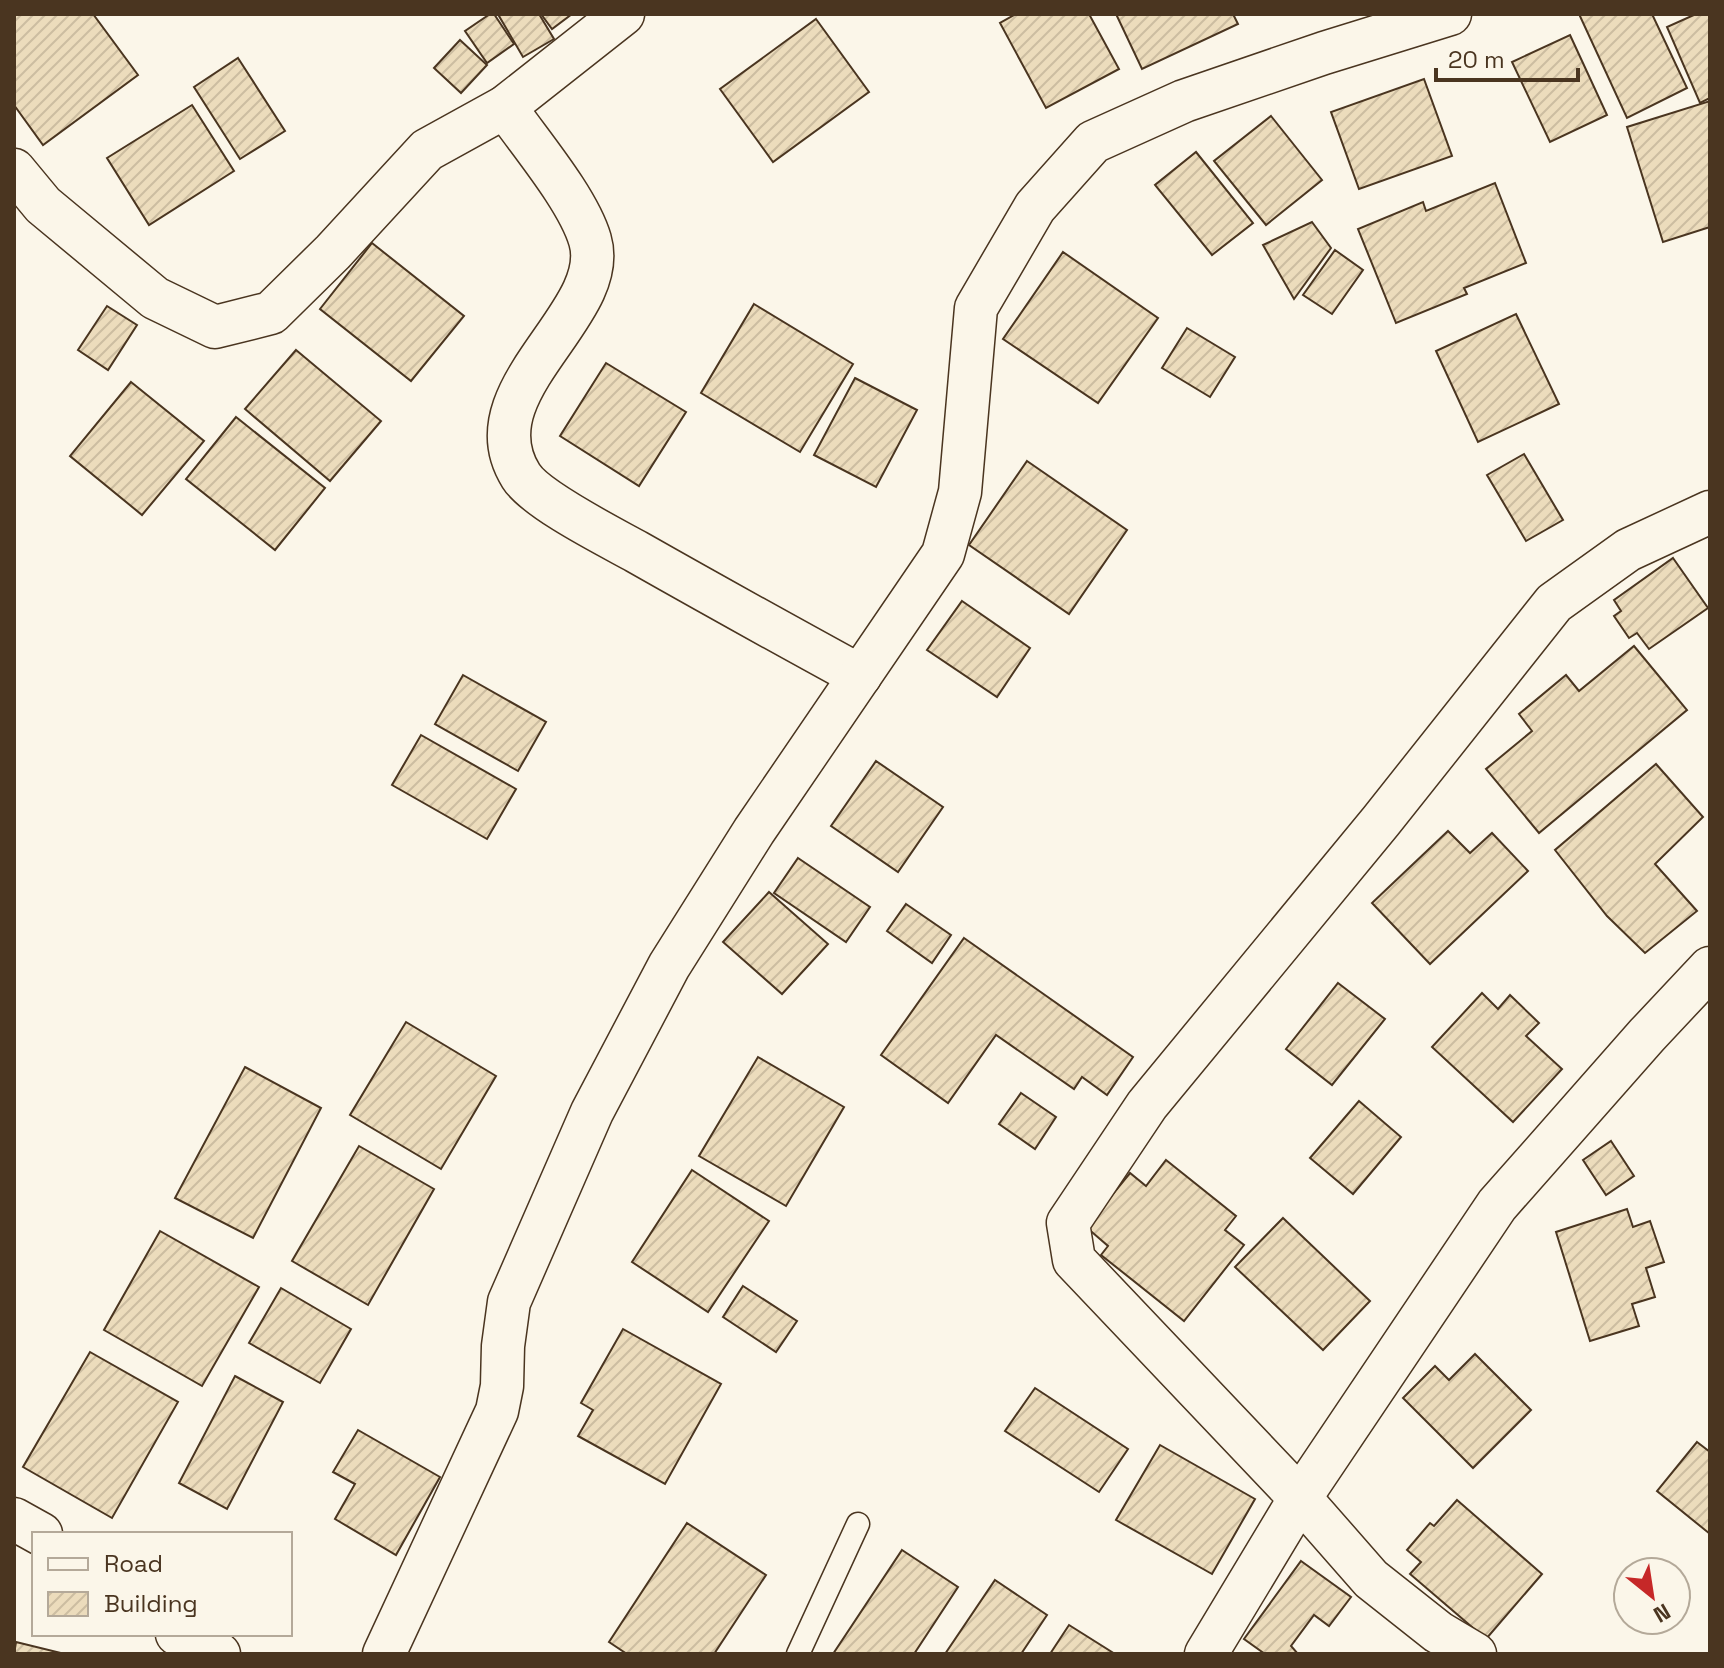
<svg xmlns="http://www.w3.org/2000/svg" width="1724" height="1668" font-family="'Space Grotesk',sans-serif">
	<defs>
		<pattern id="building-hatch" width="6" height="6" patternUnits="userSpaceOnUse" patternTransform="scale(2)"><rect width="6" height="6" fill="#ecdcbc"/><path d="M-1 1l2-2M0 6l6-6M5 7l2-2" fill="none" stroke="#ccbda1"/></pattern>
	</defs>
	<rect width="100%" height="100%" fill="#fbf6e9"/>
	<g fill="url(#building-hatch)" stroke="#4a3520" stroke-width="2">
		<path d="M 17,14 L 93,14 L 138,75 L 43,145 L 14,105 L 14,16 Z"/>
		<path d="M 490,14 L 494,14 L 514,44 L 487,63 L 465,31 Z"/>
		<path d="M 502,14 L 539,14 L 554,39 L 523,57 L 499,16 Z"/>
		<path d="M 541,14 L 572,14 L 552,29 Z"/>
		<path d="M 1016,14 L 1089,14 L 1119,69 L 1046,108 L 1000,23 Z"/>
		<path d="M 1116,14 L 1233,14 L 1238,24 L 1142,69 Z"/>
		<path d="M 1579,14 L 1652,14 L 1687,88 L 1627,118 Z"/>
		<path d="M 1696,14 L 1710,14 L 1710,98 L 1700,103 L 1667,27 Z"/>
		<path d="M 816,19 L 869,92 L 773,162 L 720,89 Z"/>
		<path d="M 1570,35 L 1607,115 L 1550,142 L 1512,62 Z"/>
		<path d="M 460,40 L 487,65 L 461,93 L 434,68 Z"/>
		<path d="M 238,58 L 285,131 L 240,159 L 194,87 Z"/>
		<path d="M 1424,79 L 1452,156 L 1359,189 L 1331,112 Z"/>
		<path d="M 1710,101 L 1710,227 L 1663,242 L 1627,127 Z"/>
		<path d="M 192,105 L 234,171 L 149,225 L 107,158 Z"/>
		<path d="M 1271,116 L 1322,180 L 1266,225 L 1214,161 Z"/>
		<path d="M 1196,152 L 1253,223 L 1212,255 L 1155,185 Z"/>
		<path d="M 1495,183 L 1526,263 L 1464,288 L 1467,294 L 1396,323 L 1358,229 L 1423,202 L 1426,211 Z"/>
		<path d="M 1312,222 L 1331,248 L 1294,299 L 1263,245 Z"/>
		<path d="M 372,243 L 464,316 L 411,381 L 320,309 Z"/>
		<path d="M 1335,250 L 1363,270 L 1332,314 L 1303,295 Z"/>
		<path d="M 1063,252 L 1158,318 L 1098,403 L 1003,339 Z"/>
		<path d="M 754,304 L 853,364 L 800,452 L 701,393 Z"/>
		<path d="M 107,306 L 137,325 L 108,370 L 78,350 Z"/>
		<path d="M 1516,314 L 1559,404 L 1478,442 L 1436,351 Z"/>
		<path d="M 1187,328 L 1235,357 L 1210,397 L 1162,368 Z"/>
		<path d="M 296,350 L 381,421 L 330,481 L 245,409 Z"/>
		<path d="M 606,363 L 686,412 L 639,486 L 560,436 Z"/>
		<path d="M 855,378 L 917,410 L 876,487 L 814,455 Z"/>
		<path d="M 131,382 L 204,441 L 142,515 L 70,456 Z"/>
		<path d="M 236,417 L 325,488 L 275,550 L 186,479 Z"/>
		<path d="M 1524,454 L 1563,520 L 1526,541 L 1487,475 Z"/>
		<path d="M 1027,461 L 1127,530 L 1069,614 L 969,545 Z"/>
		<path d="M 1673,558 L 1708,608 L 1649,649 L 1637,633 L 1629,638 L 1614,616 L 1621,611 L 1614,600 Z"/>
		<path d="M 962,601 L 1030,648 L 997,697 L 927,650 Z"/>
		<path d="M 1634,646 L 1687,710 L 1539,833 L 1486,769 L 1532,731 L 1519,714 L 1566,675 L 1579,691 Z"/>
		<path d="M 463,675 L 546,722 L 518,771 L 435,724 Z"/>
		<path d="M 421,735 L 516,789 L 487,839 L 392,785 Z"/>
		<path d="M 876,761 L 943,807 L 898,872 L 831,826 Z"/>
		<path d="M 1656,764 L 1703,817 L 1655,864 L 1697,911 L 1645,953 L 1607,916 L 1555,850 Z"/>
		<path d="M 1448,831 L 1470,853 L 1492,833 L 1528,871 L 1430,964 L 1372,903 Z"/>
		<path d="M 798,858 L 870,907 L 846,942 L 774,893 Z"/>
		<path d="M 769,892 L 828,944 L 782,994 L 723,942 Z"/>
		<path d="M 906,904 L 951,935 L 932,963 L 887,931 Z"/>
		<path d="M 964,938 L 1133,1057 L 1107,1095 L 1082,1077 L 1074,1089 L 996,1035 L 948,1103 L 881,1055 Z"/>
		<path d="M 1338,983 L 1385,1019 L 1332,1085 L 1286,1049 Z"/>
		<path d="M 1482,993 L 1498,1009 L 1510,995 L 1539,1023 L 1526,1036 L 1562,1069 L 1513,1122 L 1432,1047 Z"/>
		<path d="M 406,1022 L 496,1076 L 441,1169 L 350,1115 Z"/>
		<path d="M 758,1057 L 844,1107 L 786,1206 L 699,1156 Z"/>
		<path d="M 245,1067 L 321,1108 L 253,1238 L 175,1198 Z"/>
		<path d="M 1021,1093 L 1056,1117 L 1035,1149 L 999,1124 Z"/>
		<path d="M 1359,1101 L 1401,1137 L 1353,1194 L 1310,1158 Z"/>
		<path d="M 1611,1141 L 1634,1176 L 1606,1195 L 1583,1160 Z"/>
		<path d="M 359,1146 L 434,1189 L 368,1305 L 292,1261 Z"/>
		<path d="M 1166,1160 L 1236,1216 L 1225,1230 L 1244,1245 L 1184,1321 L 1101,1255 L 1108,1246 L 1086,1227 L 1130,1173 L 1146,1186 Z"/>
		<path d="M 692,1170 L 769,1221 L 708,1312 L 632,1262 Z"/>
		<path d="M 1627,1209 L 1633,1227 L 1650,1221 L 1664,1262 L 1646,1268 L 1655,1297 L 1632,1304 L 1639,1326 L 1590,1341 L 1556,1232 Z"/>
		<path d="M 1283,1218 L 1370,1301 L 1323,1350 L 1235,1267 Z"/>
		<path d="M 160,1231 L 259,1287 L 202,1386 L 104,1330 Z"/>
		<path d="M 743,1286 L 797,1321 L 776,1352 L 723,1317 Z"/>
		<path d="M 281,1288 L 351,1329 L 320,1383 L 249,1343 Z"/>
		<path d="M 623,1329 L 721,1384 L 665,1484 L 578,1436 L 593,1410 L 581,1403 Z"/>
		<path d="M 90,1352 L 178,1402 L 112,1518 L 23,1467 Z"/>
		<path d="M 1475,1354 L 1531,1410 L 1473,1468 L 1403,1398 L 1435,1366 L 1449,1380 Z"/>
		<path d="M 235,1376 L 283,1402 L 227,1509 L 179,1483 Z"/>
		<path d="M 1035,1388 L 1128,1449 L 1099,1492 L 1005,1431 Z"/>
		<path d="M 358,1430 L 440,1477 L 396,1555 L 335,1519 L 355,1484 L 333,1472 Z"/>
		<path d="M 1697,1442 L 1710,1452 L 1710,1534 L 1657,1491 Z"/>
		<path d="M 1160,1445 L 1255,1499 L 1212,1574 L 1116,1520 Z"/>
		<path d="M 1457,1500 L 1542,1574 L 1486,1639 L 1410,1574 L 1421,1562 L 1407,1550 L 1430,1523 L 1434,1526 Z"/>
		<path d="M 687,1523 L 766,1575 L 714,1654 L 627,1654 L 609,1642 Z"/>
		<path d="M 902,1550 L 958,1587 L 914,1654 L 833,1654 Z"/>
		<path d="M 1301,1561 L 1351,1597 L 1329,1626 L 1314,1615 L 1291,1646 L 1298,1654 L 1265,1654 L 1244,1639 Z"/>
		<path d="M 995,1580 L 1047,1615 L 1021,1654 L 945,1654 Z"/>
		<path d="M 1069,1625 L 1115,1654 L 1050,1654 Z"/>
		<path d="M 16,1642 L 61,1653 L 61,1654 L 14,1654 Z"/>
	</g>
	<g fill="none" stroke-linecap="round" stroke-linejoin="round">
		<defs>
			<path id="lane" d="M 798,1654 L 858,1524"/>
			<g id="street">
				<path d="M 505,107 C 530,143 578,199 590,240 C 612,315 467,390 521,476 C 536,500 610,537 637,552 C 711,594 785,635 860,676"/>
				<path d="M 14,170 L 43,205 L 155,298 L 215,327 L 271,313 L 333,252 L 427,150 L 505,107 L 623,14"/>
				<path d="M 14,1519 L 41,1534"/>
				<path d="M 177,1634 L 219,1654"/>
				<path d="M 384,1654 L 497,1411 L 502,1386 L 503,1346 L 509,1302 L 592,1112 L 669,966 L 754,831 L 943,554 L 960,492 L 976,308 L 1035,207 L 1093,142 L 1184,101 L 1324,53 L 1450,14"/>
				<path d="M 1206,1654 L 1300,1498 L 1497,1205 L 1647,1035 L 1710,968"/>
				<path d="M 1475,1654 L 1438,1632 L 1371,1579 L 1300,1498 L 1074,1260 L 1068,1223 L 1147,1105 L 1381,821 L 1554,603 L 1628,550 L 1710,512"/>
			</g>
		</defs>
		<use href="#lane" stroke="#4a3520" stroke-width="25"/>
		<use href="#street" stroke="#4a3520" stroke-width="45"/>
		<use href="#lane" stroke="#fbf6e9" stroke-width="22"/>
		<use href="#street" stroke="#fbf6e9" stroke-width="42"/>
	</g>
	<rect width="1724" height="1668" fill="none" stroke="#4a3520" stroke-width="32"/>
	<rect x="32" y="1532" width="260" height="104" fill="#fbf6e9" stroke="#b4a999" stroke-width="2"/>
	<rect x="48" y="1558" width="40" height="12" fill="#fbf6e9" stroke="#b4a999" stroke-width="2"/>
	<text x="104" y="1572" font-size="24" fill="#4a3520">Road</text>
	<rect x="48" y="1592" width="40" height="24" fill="url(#building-hatch)" stroke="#b4a999" stroke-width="2"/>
	<text x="104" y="1612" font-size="24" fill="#4a3520">Building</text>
	<g transform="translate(1652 1596) rotate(150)"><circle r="38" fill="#fbf6e9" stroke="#b4a999" stroke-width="2"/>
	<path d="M0-6L14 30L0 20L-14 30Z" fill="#c62828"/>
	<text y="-12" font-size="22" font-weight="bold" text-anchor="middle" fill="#4a3520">N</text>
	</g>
	<path d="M1436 68v12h142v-12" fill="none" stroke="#4a3520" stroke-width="4"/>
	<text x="1448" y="68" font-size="24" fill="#4a3520" stroke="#fbf6e9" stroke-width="6" paint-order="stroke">20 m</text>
</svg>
